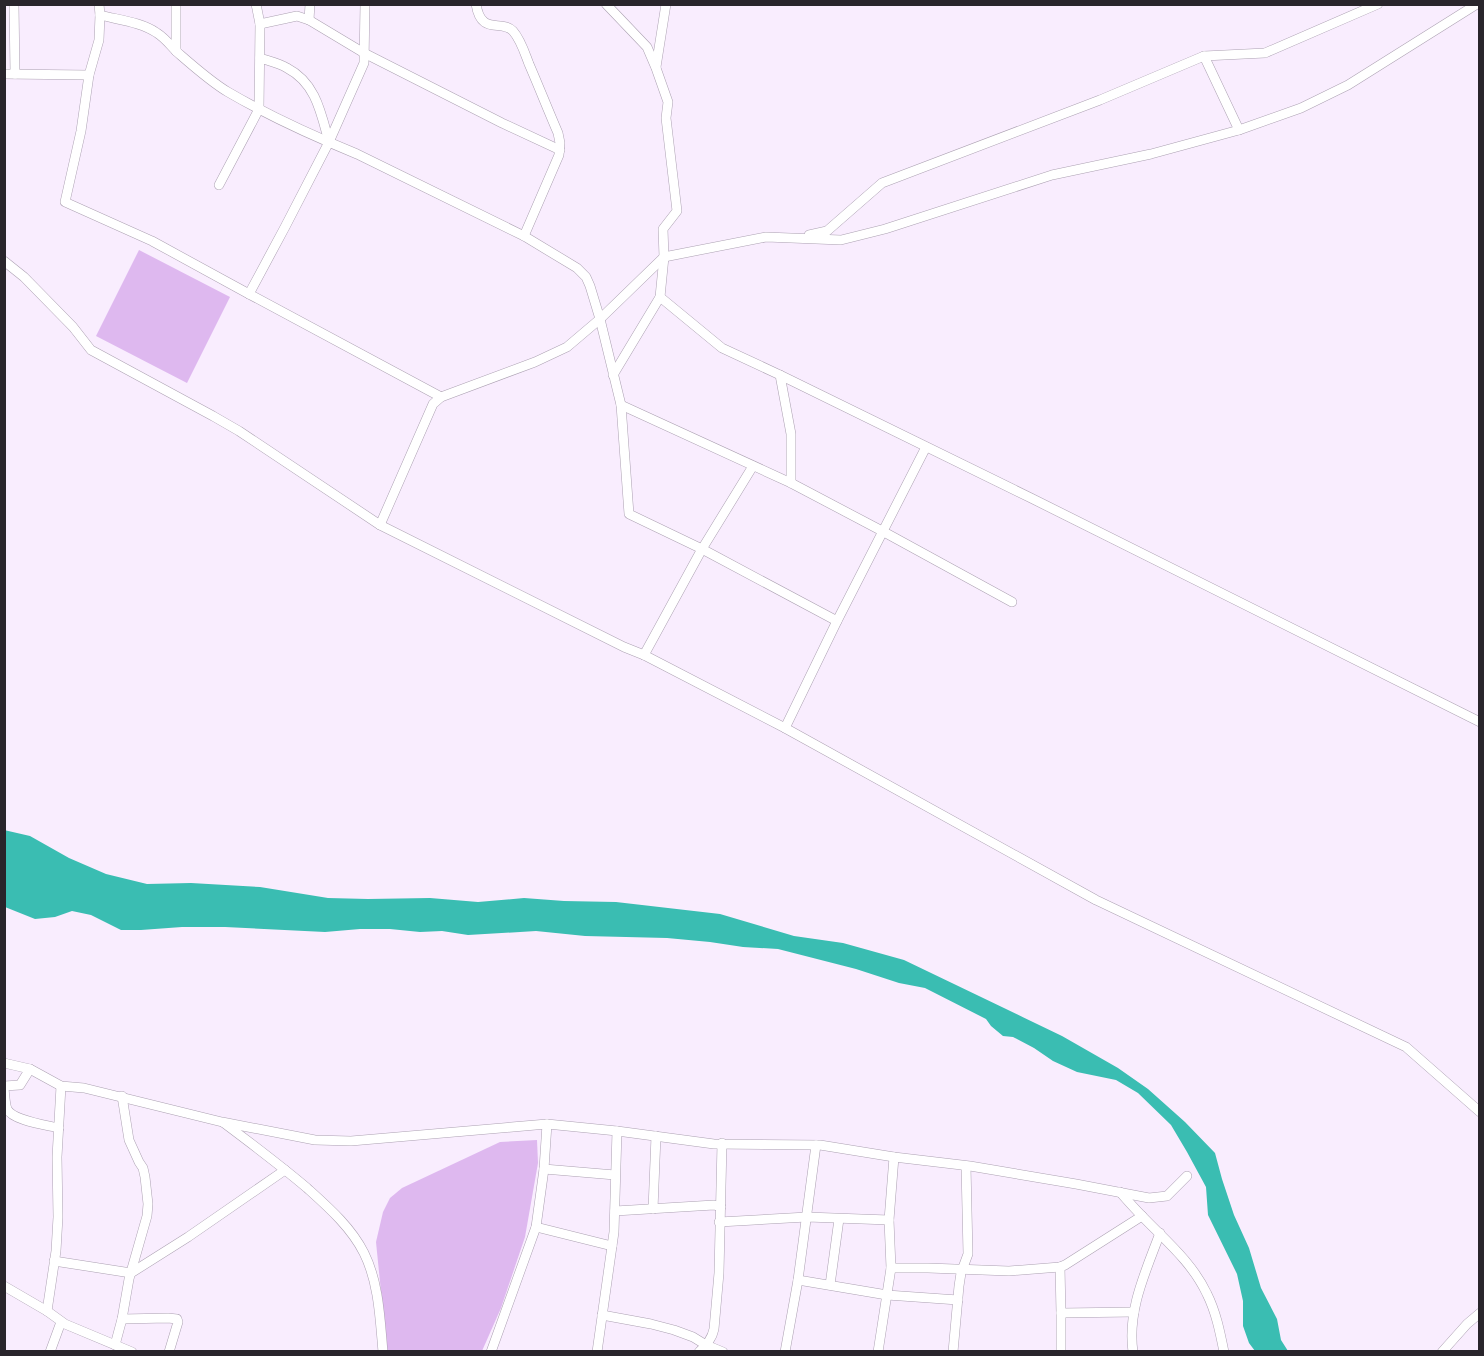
<svg xmlns="http://www.w3.org/2000/svg" width="1484" height="1356" font-family="'Sofia Sans Condensed',sans-serif">
	<rect width="100%" height="100%" fill="#f9edfe"/>
	<g fill="#deb8ef">
		<path d="M 139,250 L 230,297 L 187,383 L 96,336 Z"/>
		<path d="M 537,1140 L 538,1163 L 525,1237 L 501,1308 L 482,1351 L 387,1351 L 376,1242 L 383,1212 L 390,1198 L 402,1188 L 500,1142 Z"/>
	</g>
	<path fill="#3abdb2" d="M 4,830 L 30,836 L 69,858 L 106,874 L 147,884 L 191,883 L 260,887 L 328,898 L 368,899 L 430,898 L 478,902 L 524,898 L 564,901 L 616,902 L 720,914 L 794,936 L 843,943 L 904,960 L 1062,1036 L 1118,1068 L 1148,1089 L 1185,1122 L 1215,1153 L 1222,1179 L 1234,1215 L 1249,1248 L 1261,1288 L 1277,1319 L 1281,1340 L 1288,1351 L 1255,1351 L 1249,1343 L 1243,1326 L 1243,1301 L 1237,1274 L 1208,1215 L 1206,1187 L 1187,1152 L 1171,1125 L 1138,1093 L 1116,1080 L 1077,1072 L 1053,1061 L 1034,1048 L 1013,1037 L 1003,1036 L 991,1026 L 986,1019 L 925,988 L 899,983 L 856,969 L 778,949 L 743,947 L 710,942 L 667,938 L 585,936 L 536,931 L 468,935 L 442,931 L 420,932 L 390,929 L 360,929 L 325,932 L 225,927 L 182,927 L 141,930 L 121,930 L 91,915 L 72,911 L 55,917 L 35,919 L 5,907 Z"/>
	<g fill="none" stroke-linecap="round" stroke-linejoin="round">
		<defs>
			<g id="minor">
				<path d="M 14,4 L 15,74"/>
				<path d="M 99,4 L 100,15 L 99,40 L 89,75 L 81,131 L 65,202 L 152,241 L 249,294 L 441,397"/>
				<path d="M 476,4 C 481,36 501,19 513,31 C 521,40 525,54 529,64 C 539,87 548,110 558,133 L 560,143 L 559,155 L 524,236"/>
				<path d="M 606,4 L 647,47 L 656,68 L 668,102 L 666,118 L 677,211 L 663,229 L 664,257 L 660,297 L 613,375"/>
				<path d="M 100,15 C 119,20 141,22 157,33 C 165,38 170,45 177,52 C 192,65 211,82 228,92 C 269,116 313,136 357,154 L 524,236 L 577,268 L 586,277 L 590,286 L 600,319 L 621,405 L 629,514 L 702,549 L 837,621"/>
				<path d="M 309,20 L 310,4"/>
				<path d="M 260,24 L 297,16 L 309,20 L 364,53 L 502,123 L 560,150"/>
				<path d="M 176,51 L 176,4"/>
				<path d="M 1204,56 L 1239,130"/>
				<path d="M 260,58 C 269,61 279,63 287,68 C 316,83 321,113 329,142"/>
				<path d="M 656,67 L 666,4"/>
				<path d="M 4,74 L 89,75"/>
				<path d="M 219,185 L 259,109 L 260,24 L 256,4"/>
				<path d="M 809,235 L 827,231 L 882,183 L 1100,100 L 1204,56 L 1265,53 L 1378,4"/>
				<path d="M 4,261 L 24,277 L 73,327 L 91,350 L 213,416 L 239,431 L 380,525 L 624,647 L 644,655 L 785,728 L 1096,900 L 1406,1047 L 1480,1112"/>
				<path d="M 249,294 L 285,227 L 329,142 L 364,63 L 365,4"/>
				<path d="M 660,297 L 722,348 L 780,375 L 791,434 L 791,483"/>
				<path d="M 780,375 L 1031,498 L 1480,722"/>
				<path d="M 621,405 L 791,483 L 884,532 L 1012,602"/>
				<path d="M 380,525 L 433,404 L 441,397 L 535,362 L 567,347 L 600,319 L 664,257 L 766,237 L 841,240 L 885,229 L 1052,175 L 1151,154 L 1239,130 L 1301,108 L 1348,85 L 1477,4"/>
				<path d="M 644,655 L 702,549 L 753,466"/>
				<path d="M 785,728 L 837,621 L 926,447"/>
				<path d="M 4,1063 L 30,1069 L 61,1086 L 84,1088 L 222,1122 L 315,1140 L 351,1141 L 547,1124 L 617,1131 L 714,1144 L 820,1145 L 894,1157 L 970,1166 L 1076,1184 L 1149,1198 L 1167,1196 L 1187,1176"/>
				<path d="M 4,1086 L 20,1085 L 30,1069"/>
				<path d="M 4,1089 C 5,1096 5,1104 7,1109 C 13,1121 47,1125 59,1128"/>
				<path d="M 224,1123 C 252,1144 280,1165 307,1188 C 328,1207 351,1227 364,1253 C 379,1283 380,1319 383,1352"/>
				<path d="M 544,1169 L 615,1175"/>
				<path d="M 1120,1192 C 1127,1200 1134,1208 1142,1216 C 1165,1240 1192,1262 1207,1294 C 1216,1312 1220,1332 1224,1352"/>
				<path d="M 653,1209 L 656,1136"/>
				<path d="M 615,1211 L 714,1205 L 721,1207"/>
				<path d="M 719,1222 L 807,1217 L 889,1220"/>
				<path d="M 536,1227 L 612,1246"/>
				<path d="M 54,1261 L 131,1273 L 188,1237 L 285,1170"/>
				<path d="M 1060,1267 L 1061,1313 L 1061,1352"/>
				<path d="M 891,1268 L 928,1268 L 1009,1271 L 1060,1267 L 1065,1265 L 1142,1216"/>
				<path d="M 798,1280 L 887,1295 L 958,1300"/>
				<path d="M 830,1285 L 839,1219"/>
				<path d="M 4,1286 L 47,1311 L 65,1324 L 132,1352"/>
				<path d="M 47,1311 L 56,1251 L 58,1217 L 57,1157 L 61,1086"/>
				<path d="M 1061,1313 L 1134,1312"/>
				<path d="M 602,1315 L 651,1324 L 674,1330 L 693,1337 L 706,1345 L 723,1352"/>
				<path d="M 122,1319 L 168,1318 L 177,1319 L 178,1322 L 169,1352"/>
				<path d="M 115,1345 L 122,1319 L 129,1279 L 147,1216 L 148,1204 L 145,1177 L 143,1168 L 139,1162 L 129,1140 L 122,1096"/>
				<path d="M 50,1352 L 61,1322"/>
				<path d="M 491,1352 L 536,1227 L 544,1169 L 547,1124"/>
				<path d="M 597,1352 L 614,1232 L 617,1131"/>
				<path d="M 699,1352 C 707,1344 712,1339 714,1329 L 719,1273 L 722,1143"/>
				<path d="M 785,1352 L 798,1280 L 816,1145"/>
				<path d="M 878,1352 L 891,1268 L 889,1220 L 894,1157"/>
				<path d="M 953,1352 L 959,1286 L 961,1273 L 968,1254 L 966,1166"/>
				<path d="M 1133,1352 C 1127,1310 1146,1271 1160,1233"/>
				<path d="M 1442,1352 L 1467,1324 L 1480,1313"/>
			</g>
		</defs>
		<use href="#minor" stroke="#aca1b2" stroke-width="10"/>
		<use href="#minor" stroke="#fff" stroke-width="9"/>
	</g>
	<rect width="1484" height="1356" fill="none" stroke="#29252b" stroke-width="12"/>
</svg>
